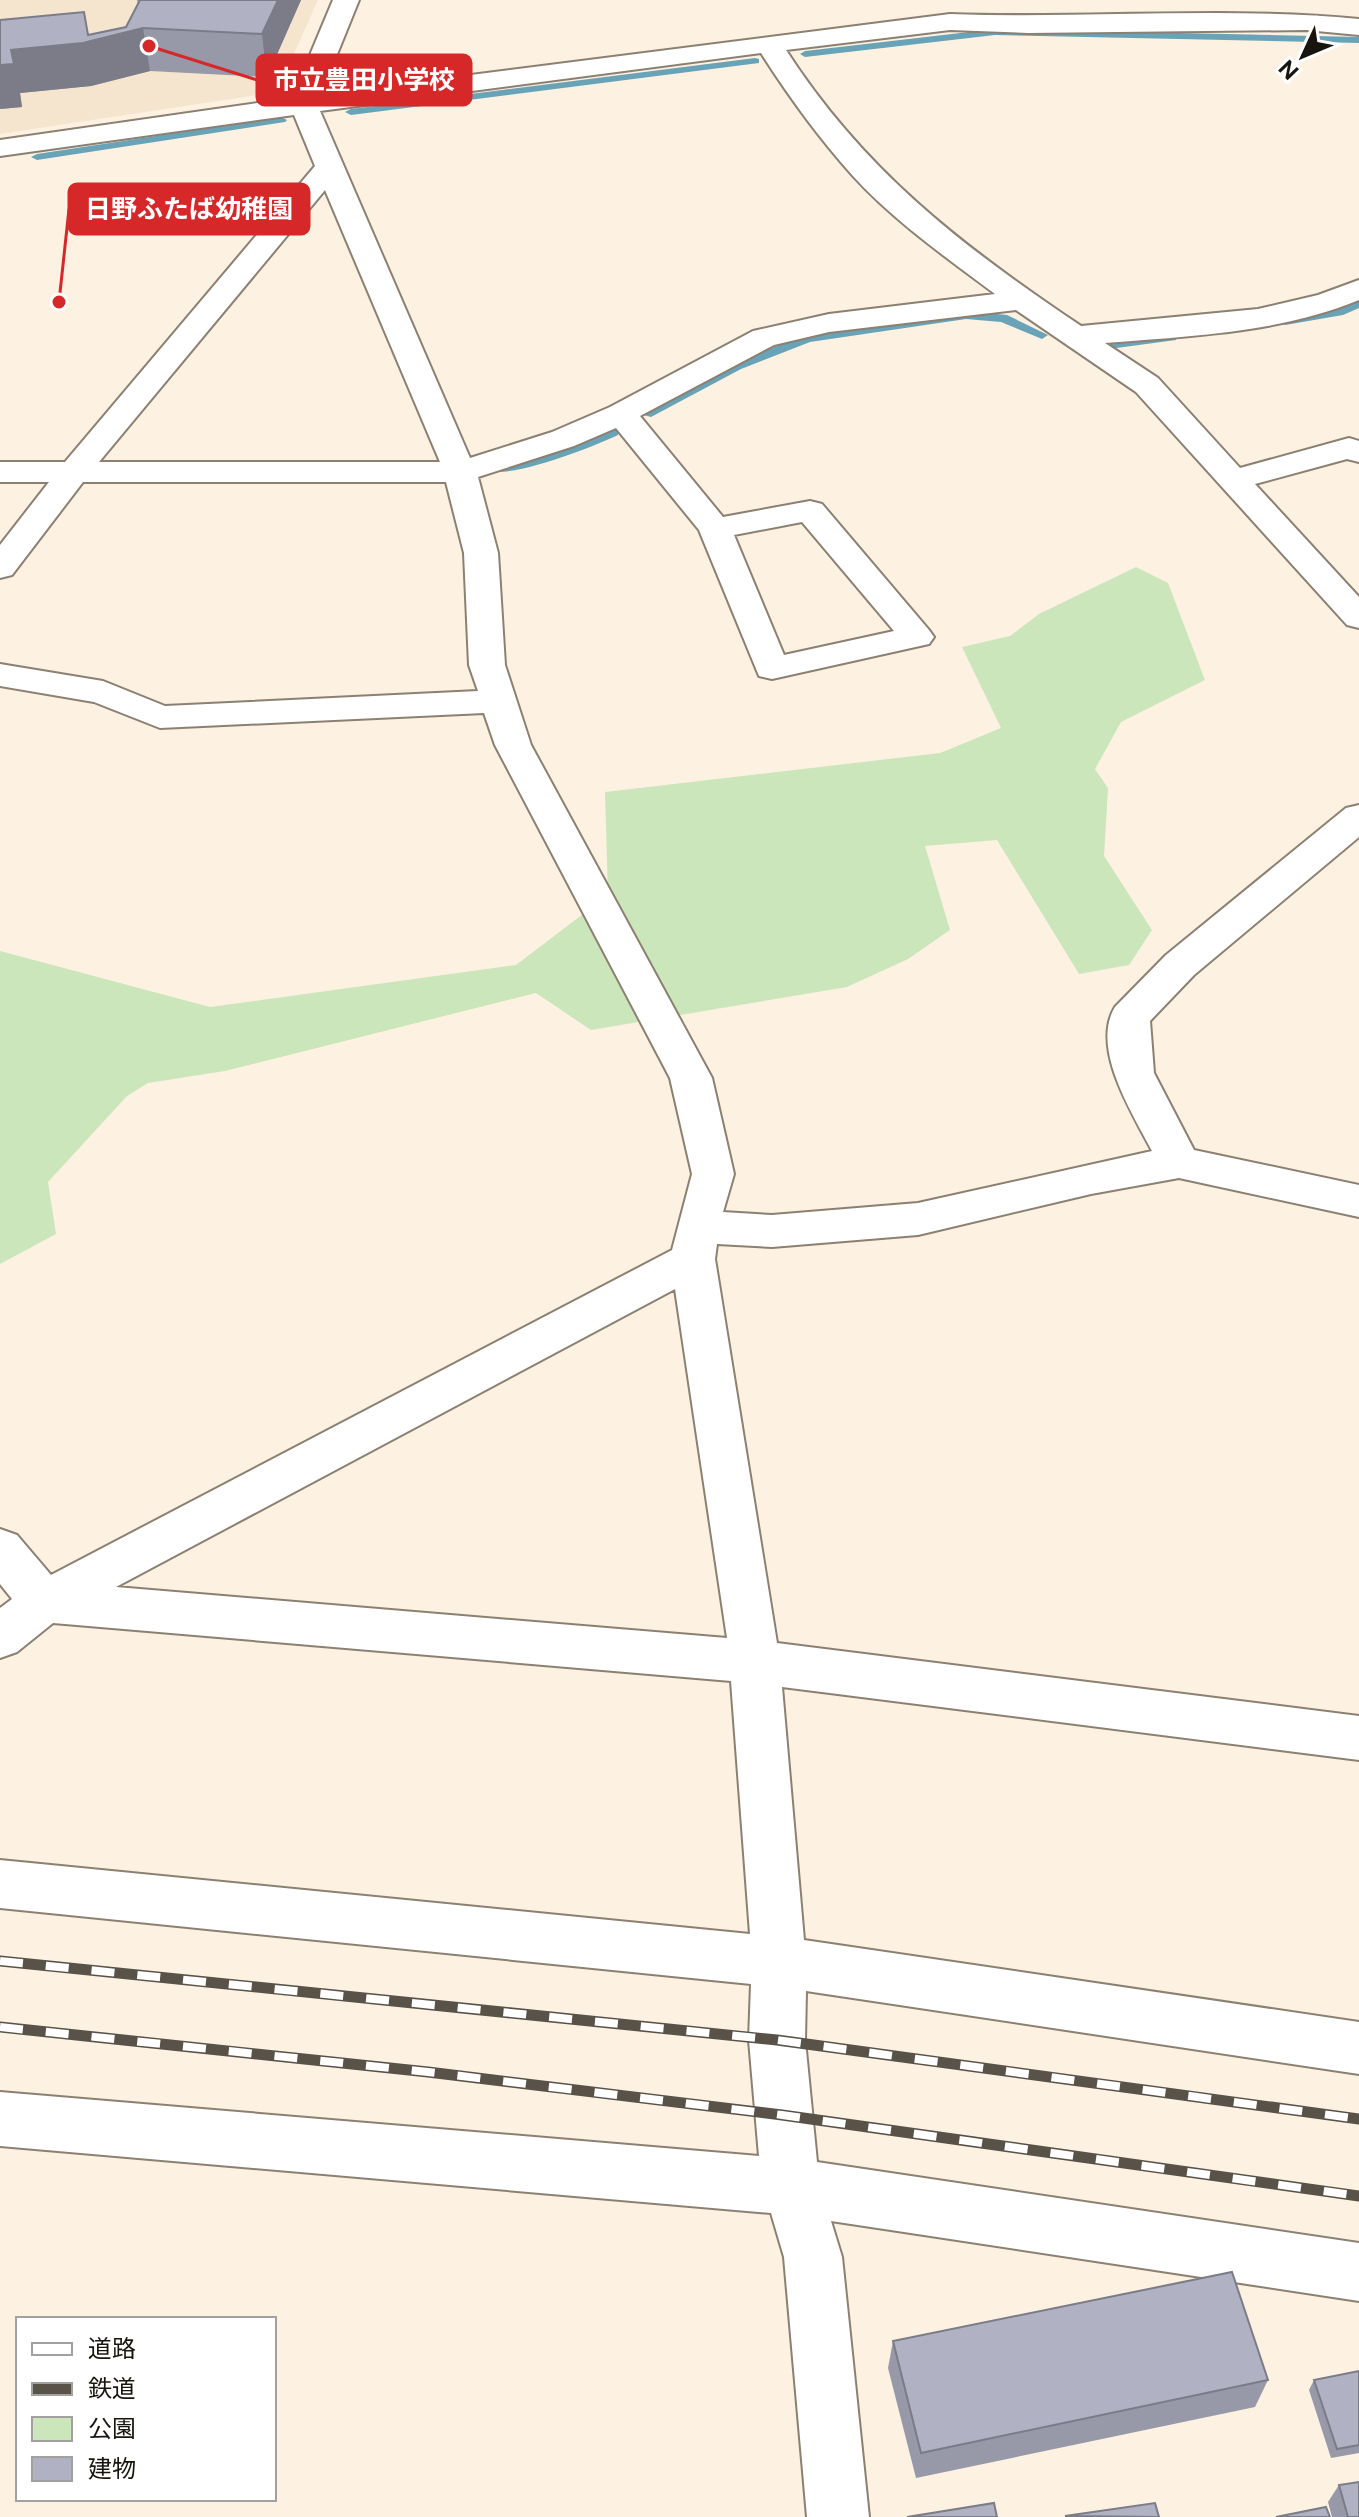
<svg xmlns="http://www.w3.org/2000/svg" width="1359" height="2517" font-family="'Public Sans','Noto Sans JP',sans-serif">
	<rect width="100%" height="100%" fill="#fdf1e1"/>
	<path fill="#f5e5cf" d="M 0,0 L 318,0 L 277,92 L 0,134 Z"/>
	<path fill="#cce6bc" d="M 1136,567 L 1168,583 L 1205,680 L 1121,722 L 1095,769 L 1108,788 L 1104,856 L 1152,930 L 1129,965 L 1079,974 L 997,840 L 925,846 L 950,930 L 908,959 L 847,987 L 591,1030 L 536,993 L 225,1071 L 148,1083 L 127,1096 L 48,1182 L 56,1234 L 0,1264 L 0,951 L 210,1007 L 516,965 L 608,895 L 605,792 L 940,753 L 1001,728 L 962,647 L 1010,636 L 1039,614 Z"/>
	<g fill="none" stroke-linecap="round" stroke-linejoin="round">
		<g fill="#68a3b8" fill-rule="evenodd">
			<path d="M 995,29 L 1359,37 L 1359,43 L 995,35 L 805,57 L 800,54 L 805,51 Z"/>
			<path d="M 755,58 L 759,59 L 759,63 L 351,115 L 345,112 L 351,109 Z"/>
			<path d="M 281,117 L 287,120 L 285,122 L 37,160 L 31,157 L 37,154 Z"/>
			<path d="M 1359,299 L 1359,308 L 1343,315 L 1285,325 L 1279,321 L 1285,317 L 1340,308 Z"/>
			<path d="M 966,311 L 1007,315 L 1048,335 L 1042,339 L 1001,322 L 966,319 L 810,342 L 741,369 L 651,417 L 640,414 L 733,363 L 803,336 Z"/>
			<path d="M 1172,333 L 1176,334 L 1176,340 L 1109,349 L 1103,345 L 1109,341 Z"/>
			<path d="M 613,428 L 618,429 L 618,435 C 595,446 503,483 483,469 L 485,466 L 549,454 Z"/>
		</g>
		<defs>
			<path id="minor" d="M 333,0 L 359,0 L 321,94 L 950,14 C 1086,19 1224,6 1359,19 L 1359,35 L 1306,30 L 1028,33 L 950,30 L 786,50 C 864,171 963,247 1081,326 L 1258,309 L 1318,295 L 1359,280 L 1359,300 C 1279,333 1191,336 1105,343 L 1158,378 L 1240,468 L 1349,438 L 1359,441 L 1359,462 L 1347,459 L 1255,484 L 1359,597 L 1359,628 L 1347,625 L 1136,392 L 1016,310 L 829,332 L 774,345 L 640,416 L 723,517 L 810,501 L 822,504 L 929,630 L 934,637 L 929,644 L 772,679 L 759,676 L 699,530 L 616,428 L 574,446 L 478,477 L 498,553 L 505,665 L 531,745 L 712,1078 L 734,1174 L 723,1212 L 772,1215 L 918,1203 L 1152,1151 C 1133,1114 1090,1048 1115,1007 L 1166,955 L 1346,808 L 1359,805 L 1359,837 L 1194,975 L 1150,1021 L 1154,1073 L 1194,1150 L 1359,1185 L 1359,1217 L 1179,1178 L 1091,1194 L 918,1235 L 772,1247 L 717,1244 L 715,1259 L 777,1643 L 1359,1716 L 1359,1760 L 782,1687 L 804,1940 L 1359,2022 L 1359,2074 L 806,1991 L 805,2040 L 817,2162 L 1359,2243 L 1359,2301 L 831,2221 L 842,2257 L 869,2517 L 807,2517 L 784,2257 L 771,2213 L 0,2146 L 0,2092 L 759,2156 L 749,2040 L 751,1984 L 0,1908 L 0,1860 L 750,1934 L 731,1681 L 53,1623 L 17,1652 L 0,1658 L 0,1608 L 12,1599 L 0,1584 L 0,1529 L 17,1535 L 51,1575 L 672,1250 L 692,1174 L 670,1078 L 495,745 L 484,713 L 160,728 L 94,702 L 0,686 L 0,664 L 103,681 L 165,706 L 478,691 L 469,665 L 464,553 L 446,482 L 83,482 L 12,575 L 0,578 L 0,545 L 49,482 L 0,482 L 0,462 L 65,462 L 315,166 L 294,115 L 0,156 L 0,140 L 292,98 ZM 761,53 C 789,97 819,138 853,176 C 894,221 947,258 995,294 L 829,314 L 753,331 L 610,407 L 552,432 L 470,458 L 320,111 ZM 325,190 L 440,462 L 99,462 ZM 802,522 L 894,631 L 784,655 L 734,535 ZM 675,1289 L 727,1638 L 116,1587 Z"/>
		</defs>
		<use href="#minor" stroke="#8b8072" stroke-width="4"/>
		<use href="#minor" fill="#fff" fill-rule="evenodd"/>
		<defs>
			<g id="rail">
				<path d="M 0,1961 L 777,2040 L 1359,2119"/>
				<path d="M 0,2027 L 428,2072 L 782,2115 L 1359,2196"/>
			</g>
		</defs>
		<use href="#rail" stroke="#585249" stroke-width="11"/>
		<use href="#rail" stroke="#fff" stroke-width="8" stroke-dasharray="23" stroke-linecap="butt"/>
	</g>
	<g fill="#9798a8">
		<path d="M 137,0 L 301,0 L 267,77 L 150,71 L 91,86 L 20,93 L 22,107 L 0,109 L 88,35 L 126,27 L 138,4 Z"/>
		<path d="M 893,2341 L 1268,2380 L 1255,2407 L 916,2478 L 888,2368 Z"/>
		<path d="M 1359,2371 L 1359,2453 L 1331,2458 L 1309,2390 L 1314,2380 Z"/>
		<path d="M 1339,2485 L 1359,2517 L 1332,2517 L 1328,2502 Z"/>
	</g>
	<g fill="#7b7c88">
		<path d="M 278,0 L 301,0 L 267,77 L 262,34 Z"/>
		<path d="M 143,28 L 150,71 L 91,86 L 20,93 L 22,107 L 0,109 L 0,65 L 11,50 Z"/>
	</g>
	<g fill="#b0b1c3" stroke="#7b7c88" stroke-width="2">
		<path d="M 140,0 L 278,0 L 262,34 L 143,28 L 83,43 L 11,50 L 14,64 L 0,65 L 0,20 L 84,12 L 88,35 L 126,27 Z"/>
		<path d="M 1232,2272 L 1268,2380 L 921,2453 L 893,2341 Z"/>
		<path d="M 1359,2371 L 1359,2445 L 1337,2449 L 1314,2380 Z"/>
		<path d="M 1359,2482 L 1359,2517 L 1348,2517 L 1339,2485 Z"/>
		<path d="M 994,2503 L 997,2517 L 907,2517 Z"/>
		<path d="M 1155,2503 L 1159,2517 L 1065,2516 Z"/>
		<path d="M 1326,2507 L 1330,2517 L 1276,2517 Z"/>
	</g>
	<path fill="none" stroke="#d62828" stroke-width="3" d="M149 46L257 80M59 302L69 209"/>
	<g fill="#d62828" stroke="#fff" stroke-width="3">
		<circle cx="149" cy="46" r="8"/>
		<circle cx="59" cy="302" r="8"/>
	</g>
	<g fill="#d62828" stroke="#d62828" stroke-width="3">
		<rect x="257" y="55" width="214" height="50" rx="8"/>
		<rect x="69" y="184" width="240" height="50" rx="8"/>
	</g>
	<g font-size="26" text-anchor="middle" font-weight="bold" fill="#fff">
		<text x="364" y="89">市立豊田小学校</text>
		<text x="189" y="218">日野ふたば幼稚園</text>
	</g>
	<rect x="16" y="2317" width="260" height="184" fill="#ffffff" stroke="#a3a19f" stroke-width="2"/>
	<rect x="32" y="2343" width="40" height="12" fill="#ffffff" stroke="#a3a19f" stroke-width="2"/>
	<text x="88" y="2357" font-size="24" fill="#18140e">道路</text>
	<rect x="32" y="2383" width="40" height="12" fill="#585249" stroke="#a3a19f" stroke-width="2"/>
	<text x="88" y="2397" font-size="24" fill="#18140e">鉄道</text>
	<rect x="32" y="2417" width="40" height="24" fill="#cce6bc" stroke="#a3a19f" stroke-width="2"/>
	<text x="88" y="2437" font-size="24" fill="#18140e">公園</text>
	<rect x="32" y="2457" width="40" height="24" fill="#b0b1c3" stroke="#a3a19f" stroke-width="2"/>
	<text x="88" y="2477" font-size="24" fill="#18140e">建物</text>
	<g transform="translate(1303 56) rotate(226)" stroke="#ffffff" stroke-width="6" paint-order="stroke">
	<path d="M0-6L14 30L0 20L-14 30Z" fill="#18140e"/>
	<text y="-12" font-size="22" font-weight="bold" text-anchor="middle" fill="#18140e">N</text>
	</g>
</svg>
